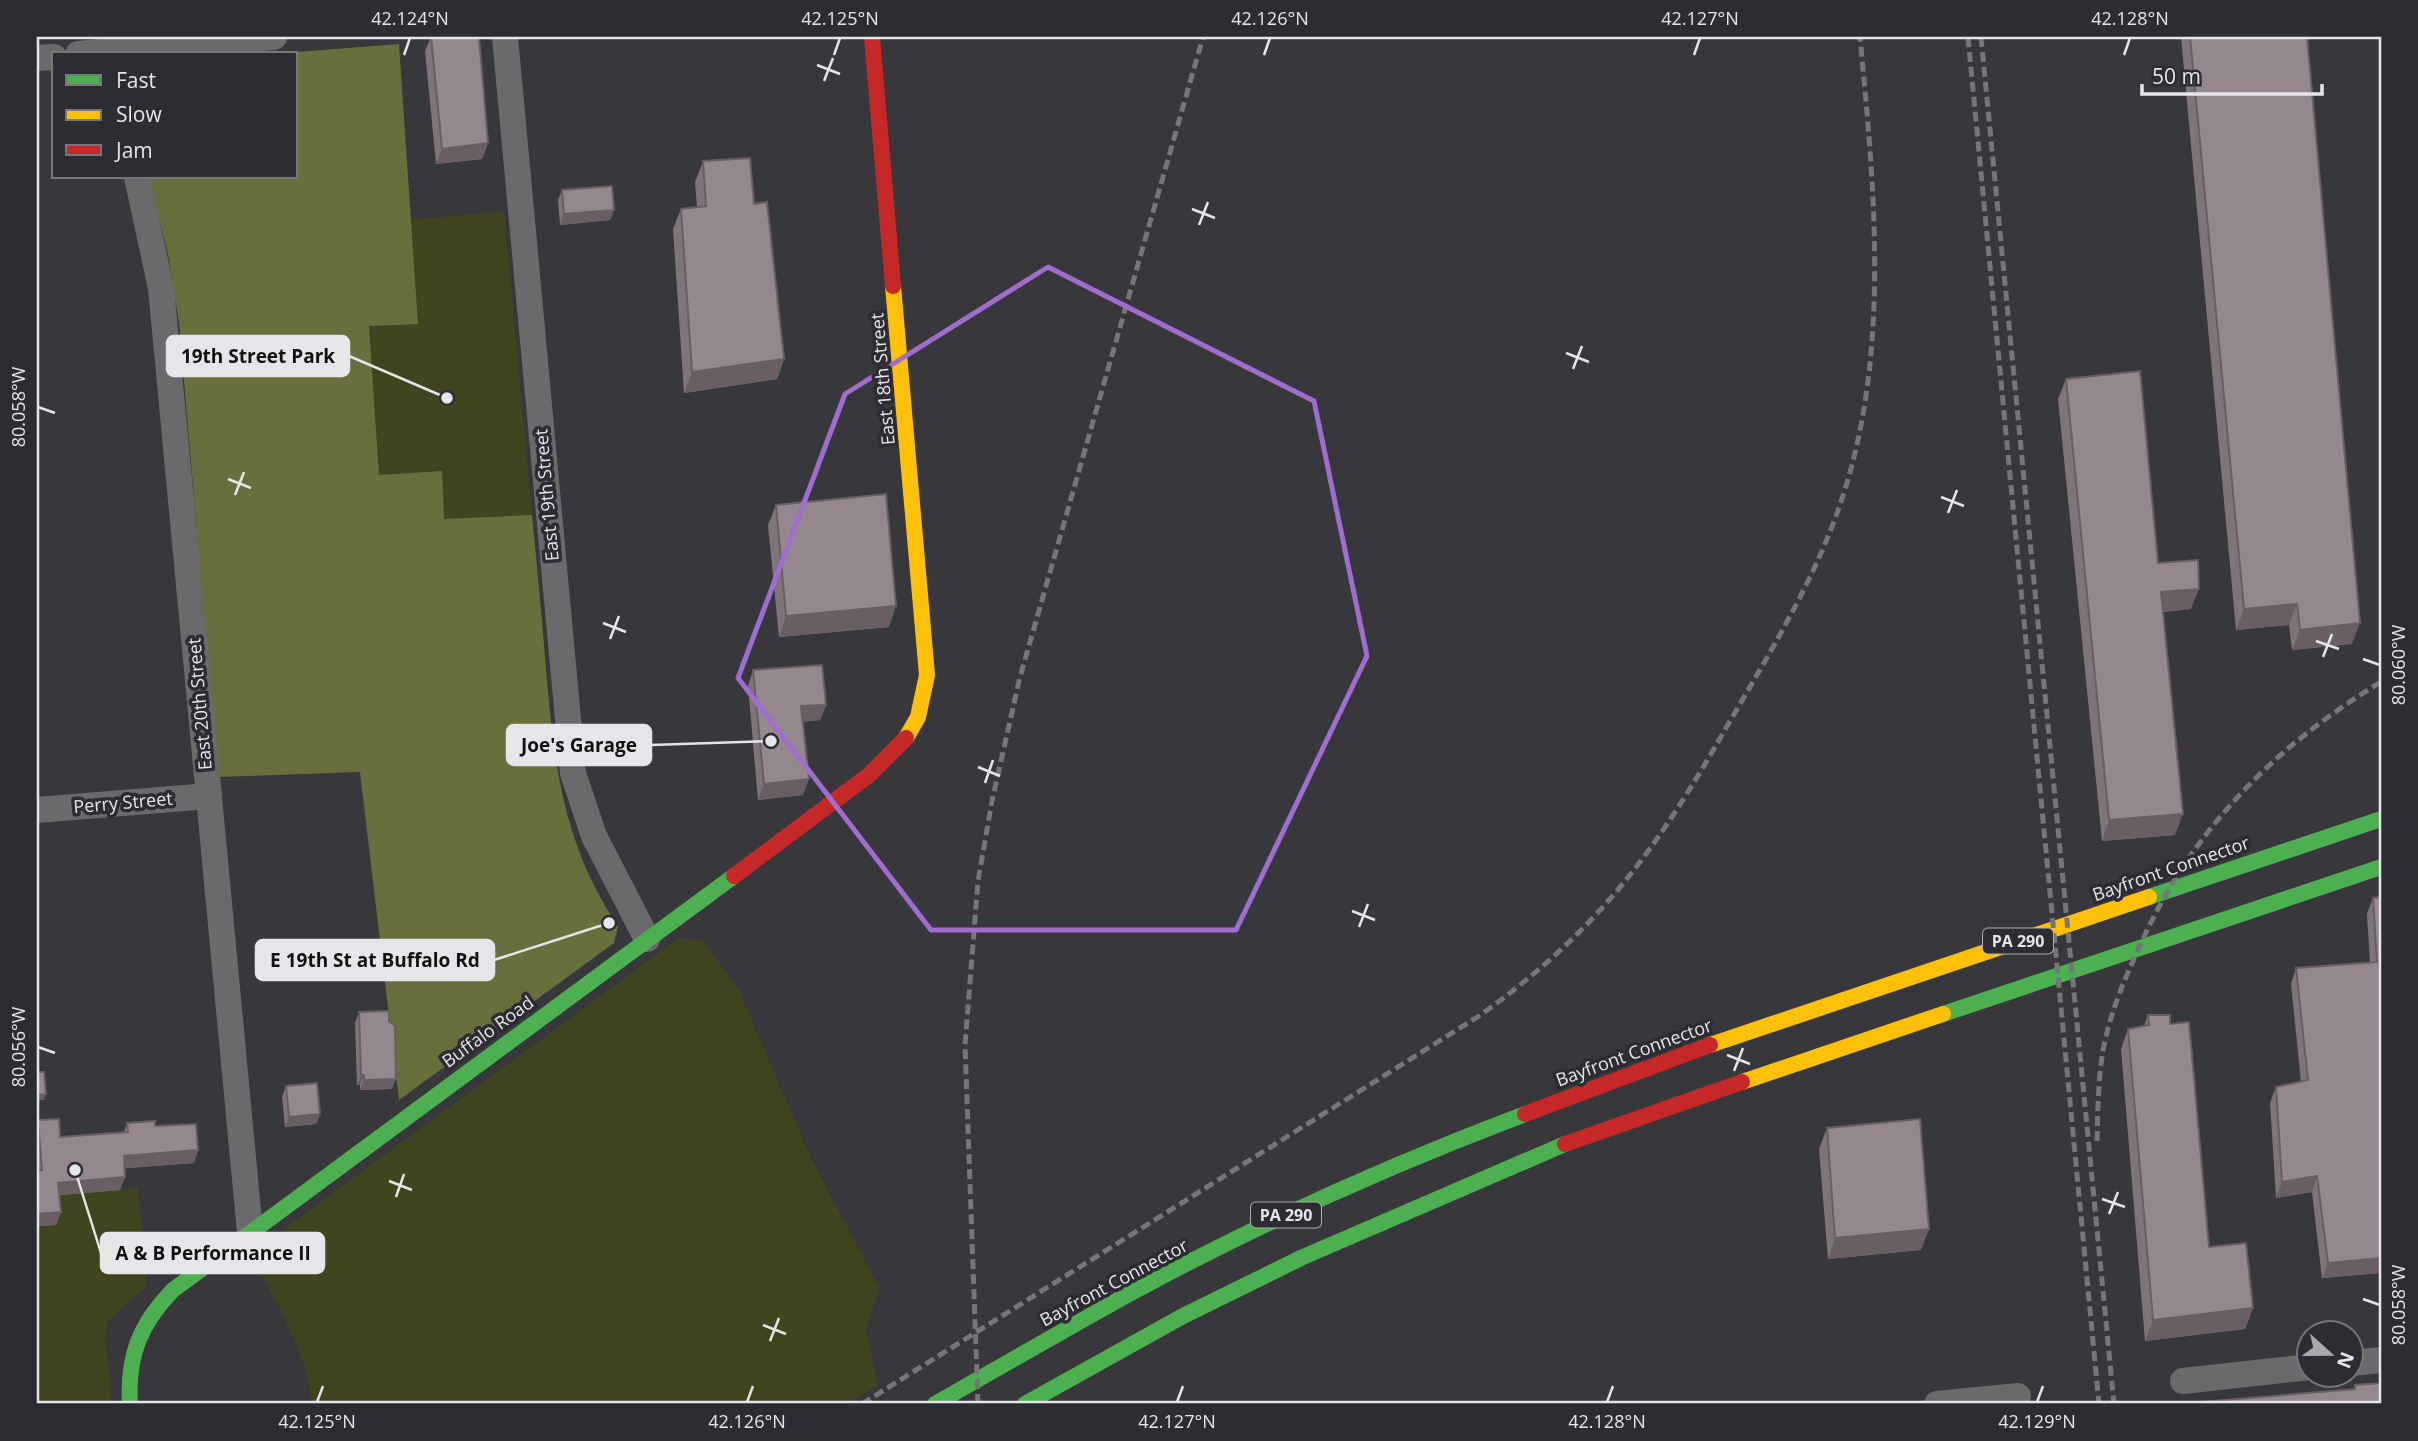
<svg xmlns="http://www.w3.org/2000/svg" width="2418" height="1441" font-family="'Open Sans',sans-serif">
	<rect width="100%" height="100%" fill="#38383c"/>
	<g fill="#40451f">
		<path d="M 504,211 L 532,515 L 444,519 L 379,475 L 368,326 L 417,323 L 411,220 Z"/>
		<path d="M 679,938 L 704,941 L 739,991 L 810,1156 L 879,1288 L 866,1330 L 878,1386 L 845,1404 L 311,1404 C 311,1360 272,1293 250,1254 Z"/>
		<path d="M 138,1187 L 147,1286 L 108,1321 L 105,1332 L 112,1404 L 37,1404 L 37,1226 L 53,1196 Z"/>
	</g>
	<path fill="#686f3d" d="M 399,44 L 418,324 L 369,326 L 379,475 L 442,471 L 444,519 L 532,515 C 537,567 542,618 546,669 C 554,764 563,845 618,926 L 614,943 L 399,1100 L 360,772 L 218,777 L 179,323 L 168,254 L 149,177 L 296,177 L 296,54 L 272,54 Z"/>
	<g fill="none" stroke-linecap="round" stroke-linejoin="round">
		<g stroke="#6a6a6d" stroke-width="26">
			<path d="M 505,37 L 573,773 L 594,836 L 647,939"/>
			<path d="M 78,54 L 274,37"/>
			<path d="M 37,58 L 54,57"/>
			<path d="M 137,177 L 161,288 L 250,1232"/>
			<path d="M 37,810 L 209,796"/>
			<path d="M 2352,1363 L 2381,1360"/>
			<path d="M 2183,1381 L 2310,1367"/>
			<path d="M 1937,1404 L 2018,1396"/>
		</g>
		<g stroke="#4caf50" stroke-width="16">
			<path d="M 2149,897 L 2381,819"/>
			<path d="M 1943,1014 L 2381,867"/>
			<path d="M 130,1404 C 127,1356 140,1324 173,1290 L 734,876"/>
			<path d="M 935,1404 C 1000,1367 1064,1330 1129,1294 C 1256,1225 1390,1165 1525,1114"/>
			<path d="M 1025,1404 L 1183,1316 L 1303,1257 L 1565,1144"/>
		</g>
		<g stroke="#ffc107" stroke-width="16">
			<path d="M 893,286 L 927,675 L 918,717 L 906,738"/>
			<path d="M 1710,1045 L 2149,897"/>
			<path d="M 1742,1082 L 1943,1014"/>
		</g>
		<g stroke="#c62828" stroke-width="16">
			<path d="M 872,37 L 893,286"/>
			<path d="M 734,876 L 869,775 L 906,738"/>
			<path d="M 1525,1114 L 1710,1045"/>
			<path d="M 1565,1144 L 1742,1082"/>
		</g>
		<g stroke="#767578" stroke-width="5" stroke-dasharray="10 5" stroke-linecap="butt">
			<path d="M 1968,37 L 2099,1404"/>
			<path d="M 1981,37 L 2114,1404"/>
			<path d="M 2097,1141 C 2098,1109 2098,1077 2104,1045 C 2111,1012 2124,980 2138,950 C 2189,833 2273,747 2381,682"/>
			<path d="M 862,1404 L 1479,1016 C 1598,931 1655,852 1726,728 C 1766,659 1809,590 1836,516 C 1892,364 1875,194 1860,37"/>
			<path d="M 978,1404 L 965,1045 L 978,881 L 992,801 L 1020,677 L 1203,37"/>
		</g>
	</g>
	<g fill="#7f747a">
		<path d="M 431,37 L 479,37 L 488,143 L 482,159 L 436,164 L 425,51 Z"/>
		<path d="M 2181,37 L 2307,37 L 2352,644 L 2292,650 L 2289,625 L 2236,630 Z"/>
		<path d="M 703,161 L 754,204 L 784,359 L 777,379 L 684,393 L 673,229 L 681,209 L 697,207 L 695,182 Z"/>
		<path d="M 562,190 L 614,210 L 610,220 L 560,225 L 558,200 Z"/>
		<path d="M 2066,379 L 2158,563 L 2191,609 L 2163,612 L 2175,835 L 2102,841 L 2058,399 Z"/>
		<path d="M 776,505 L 889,627 L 779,637 L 768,525 Z"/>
		<path d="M 753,670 L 826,705 L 820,720 L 802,722 L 803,795 L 758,800 L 748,686 Z"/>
		<path d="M 2381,897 L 2381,1273 L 2322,1278 L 2312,1192 L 2276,1198 L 2270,1103 L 2276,1087 L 2301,1082 L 2291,984 L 2296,968 L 2370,962 L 2367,914 L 2373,898 Z"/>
		<path d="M 359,1012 L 389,1021 L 392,1089 L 360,1090 L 360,1085 L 357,1085 L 355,1023 Z"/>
		<path d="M 2148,1015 L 2170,1024 L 2209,1247 L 2253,1308 L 2245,1329 L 2145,1341 L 2121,1049 L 2128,1029 L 2144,1026 Z"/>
		<path d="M 286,1086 L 320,1114 L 316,1124 L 285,1127 L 282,1097 Z"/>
		<path d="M 38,1120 L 60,1137 L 124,1132 L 127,1123 L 155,1126 L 198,1150 L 194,1163 L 124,1168 L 125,1177 L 120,1190 L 59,1195 L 61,1212 L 56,1225 L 37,1226 L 37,1125 Z"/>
		<path d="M 1827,1128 L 1921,1250 L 1828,1259 L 1819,1149 Z"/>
	</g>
	<g fill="#685e63">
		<path d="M 488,143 L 482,159 L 436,164 L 442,149 Z"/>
		<path d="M 614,210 L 610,220 L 560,225 L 564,214 Z"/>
		<path d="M 784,359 L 777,379 L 684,393 L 692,372 Z"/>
		<path d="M 2199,589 L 2191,609 L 2154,613 L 2161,592 Z"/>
		<path d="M 2297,604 L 2289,625 L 2236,630 L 2244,609 Z"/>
		<path d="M 896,606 L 889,627 L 779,637 L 786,616 Z"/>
		<path d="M 2360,623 L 2352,644 L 2292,650 L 2300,630 Z"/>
		<path d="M 826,705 L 820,720 L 795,722 L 801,706 Z"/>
		<path d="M 809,779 L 803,795 L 758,800 L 764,784 Z"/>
		<path d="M 2183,814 L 2175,835 L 2102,841 L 2109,820 Z"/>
		<path d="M 361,1075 L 364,1075 L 360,1085 L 357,1085 Z"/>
		<path d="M 396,1079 L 392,1089 L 360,1090 L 364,1080 Z"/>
		<path d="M 46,1094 L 44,1100 L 37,1100 L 37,1095 Z"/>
		<path d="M 320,1114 L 316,1124 L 285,1127 L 289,1117 Z"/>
		<path d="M 198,1150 L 194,1163 L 119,1169 L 124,1156 Z"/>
		<path d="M 2317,1176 L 2312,1192 L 2276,1198 L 2282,1182 Z"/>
		<path d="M 125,1177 L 120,1190 L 53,1196 L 58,1183 Z"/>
		<path d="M 61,1212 L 56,1225 L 37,1226 L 37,1214 Z"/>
		<path d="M 1929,1229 L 1921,1250 L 1828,1259 L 1835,1238 Z"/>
		<path d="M 2381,1258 L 2381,1273 L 2322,1278 L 2328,1263 Z"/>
		<path d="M 2253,1308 L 2245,1329 L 2145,1341 L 2153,1320 Z"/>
	</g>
	<g fill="#94878e" stroke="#685e63" stroke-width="2">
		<path d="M 431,37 L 479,37 L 488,143 L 442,149 Z"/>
		<path d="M 2190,37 L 2307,37 L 2360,623 L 2300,630 L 2297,604 L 2244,609 Z"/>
		<path d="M 750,158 L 754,204 L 767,202 L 784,359 L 692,372 L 681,209 L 706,206 L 703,161 Z"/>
		<path d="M 612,186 L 614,210 L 564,214 L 562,190 Z"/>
		<path d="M 2140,371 L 2158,563 L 2198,560 L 2199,589 L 2161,592 L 2183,814 L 2109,820 L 2066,379 Z"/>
		<path d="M 886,494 L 896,606 L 786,616 L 776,505 Z"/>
		<path d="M 822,665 L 826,705 L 801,706 L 809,779 L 764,784 L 753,670 Z"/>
		<path d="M 2381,897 L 2381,1258 L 2328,1263 L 2317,1176 L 2282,1182 L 2276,1087 L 2308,1080 L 2296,968 L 2377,962 L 2373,898 Z"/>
		<path d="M 389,1011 L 389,1021 L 395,1026 L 396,1079 L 364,1080 L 364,1075 L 361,1075 L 359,1012 Z"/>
		<path d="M 2148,1015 L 2170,1015 L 2170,1024 L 2189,1022 L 2209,1247 L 2246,1243 L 2253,1308 L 2153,1320 L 2128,1029 L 2149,1025 Z"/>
		<path d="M 37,1072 L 44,1072 L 46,1094 L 37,1095 Z"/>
		<path d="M 317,1083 L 320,1114 L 289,1117 L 286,1086 Z"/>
		<path d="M 59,1119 L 60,1137 L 128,1132 L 127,1123 L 155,1121 L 155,1126 L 196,1124 L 198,1150 L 124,1156 L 125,1177 L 58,1183 L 61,1212 L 37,1214 L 37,1171 L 42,1170 L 38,1120 Z"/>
		<path d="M 1920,1119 L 1929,1229 L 1835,1238 L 1827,1128 Z"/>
		<path d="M 2381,1383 L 2381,1404 L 2177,1404 L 2355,1389 L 2355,1385 Z"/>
	</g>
	<path fill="none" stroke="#a06dce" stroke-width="5" stroke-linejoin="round" d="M 1048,267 L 1314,401 L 1367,656 L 1236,930 L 931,930 L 738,678 L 845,394 Z"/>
	<path fill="none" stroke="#e6e5ea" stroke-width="2.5" d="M 404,55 L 410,38M 834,55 L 840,38M 1264,55 L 1270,38M 1694,55 L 1700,38M 2124,55 L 2130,38M 817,65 L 840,74M 824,81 L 833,58M 1192,209 L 1215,218M 1199,225 L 1208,202M 1566,353 L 1589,362M 1573,369 L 1582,346M 38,407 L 55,413M 228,479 L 251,488M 235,495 L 244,472M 1941,497 L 1964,506M 1948,513 L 1957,490M 603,623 L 626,632M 610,639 L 619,616M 2316,641 L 2339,649M 2323,657 L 2332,634M 2363,659 L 2380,665M 978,767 L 1000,776M 985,783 L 993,760M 1352,911 L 1375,920M 1359,927 L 1368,904M 38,1047 L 55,1053M 1727,1055 L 1750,1064M 1734,1071 L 1743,1048M 389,1181 L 412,1190M 396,1197 L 404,1174M 2102,1199 L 2125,1207M 2109,1214 L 2118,1192M 2363,1299 L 2380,1305M 763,1325 L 786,1334M 770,1341 L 779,1318M 317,1402 L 323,1386M 747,1402 L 753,1386M 1177,1402 L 1183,1386M 1607,1402 L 1613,1386M 2037,1402 L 2043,1386"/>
	<g text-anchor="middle" stroke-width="7" stroke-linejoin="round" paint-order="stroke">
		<g fill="#2d2c33" stroke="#aeaeb3" stroke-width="2">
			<rect x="1983" y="928.5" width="70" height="25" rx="5"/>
			<rect x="1251" y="1202.5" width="70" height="25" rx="5"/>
		</g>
		<g font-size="16" font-weight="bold" fill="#e6e5ea">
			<text x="2018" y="947">PA 290</text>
			<text x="1286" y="1221">PA 290</text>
		</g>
		<g font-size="18" fill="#e6e5ea" stroke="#2d2c33">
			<text transform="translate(883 379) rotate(-95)" y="6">East 18th Street</text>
			<text transform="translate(547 495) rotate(-95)" y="6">East 19th Street</text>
			<text transform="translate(200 704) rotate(-95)" y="6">East 20th Street</text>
			<text transform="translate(123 803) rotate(-5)" y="6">Perry Street</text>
			<text transform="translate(2171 869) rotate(-19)" y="6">Bayfront Connector</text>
			<text transform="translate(488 1032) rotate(-36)" y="6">Buffalo Road</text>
			<text transform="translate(1634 1053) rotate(-20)" y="6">Bayfront Connector</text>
			<text transform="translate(1114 1283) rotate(-28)" y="6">Bayfront Connector</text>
		</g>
	</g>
	<path fill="none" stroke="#e6e5ea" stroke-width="2.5" d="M447 398L349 356M771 741L651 745M609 923L494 960M75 1170L101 1253"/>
	<g fill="#e6e5ea" stroke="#2d2c33" stroke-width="2.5">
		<circle cx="447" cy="398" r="7"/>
		<circle cx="771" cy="741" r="7"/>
		<circle cx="609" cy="923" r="7"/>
		<circle cx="75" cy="1170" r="7"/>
	</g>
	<g fill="#e6e5ea" stroke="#e6e5ea" stroke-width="2.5">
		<rect x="167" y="336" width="182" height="40" rx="7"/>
		<rect x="507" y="725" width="144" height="40" rx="7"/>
		<rect x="256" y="940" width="238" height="40" rx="7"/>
		<rect x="101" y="1233" width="223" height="40" rx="7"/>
	</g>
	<g font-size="19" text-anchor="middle" font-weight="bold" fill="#111">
		<text x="258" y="363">19th Street Park</text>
		<text x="579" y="752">Joe's Garage</text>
		<text x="375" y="967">E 19th St at Buffalo Rd</text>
		<text x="213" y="1260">A &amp; B Performance II</text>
	</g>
	<rect width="2418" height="1441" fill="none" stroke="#2d2c33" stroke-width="77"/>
	<rect x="52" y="52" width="245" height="126" fill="#2d2c33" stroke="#77767c" stroke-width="2"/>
	<rect x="66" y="75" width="35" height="10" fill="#4caf50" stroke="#77767c" stroke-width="2"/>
	<text x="116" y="88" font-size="21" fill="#e6e5ea">Fast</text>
	<rect x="66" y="110" width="35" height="10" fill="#ffc107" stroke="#77767c" stroke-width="2"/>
	<text x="116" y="122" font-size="21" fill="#e6e5ea">Slow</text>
	<rect x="66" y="145" width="35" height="10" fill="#c62828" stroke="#77767c" stroke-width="2"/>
	<text x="116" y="158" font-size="21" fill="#e6e5ea">Jam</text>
	<g transform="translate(2330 1354) rotate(111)"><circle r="33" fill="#2d2c33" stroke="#77767c" stroke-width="2"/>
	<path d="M0-5L12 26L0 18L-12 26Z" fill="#a9a8ad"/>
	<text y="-10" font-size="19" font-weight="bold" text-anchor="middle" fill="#e6e5ea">N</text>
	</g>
	<path d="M2142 84v10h180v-10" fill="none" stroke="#e6e5ea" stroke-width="3.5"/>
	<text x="2152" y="84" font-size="21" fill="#e6e5ea" stroke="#2d2c33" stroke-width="5" paint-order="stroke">50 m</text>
	<rect x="38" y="38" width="2342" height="1364" fill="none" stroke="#e6e5ea" stroke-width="2.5"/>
	<g font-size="18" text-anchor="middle" fill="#e6e5ea">
		<text x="410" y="25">42.124°N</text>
		<text x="840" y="25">42.125°N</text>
		<text x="1270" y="25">42.126°N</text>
		<text x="1700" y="25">42.127°N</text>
		<text x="2130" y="25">42.128°N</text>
		<text transform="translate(19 407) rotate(-90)" y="6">80.058°W</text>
		<text transform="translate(2399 665) rotate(-90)" y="6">80.060°W</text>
		<text transform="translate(19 1047) rotate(-90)" y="6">80.056°W</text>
		<text transform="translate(2399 1305) rotate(-90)" y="6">80.058°W</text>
		<text x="317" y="1428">42.125°N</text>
		<text x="747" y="1428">42.126°N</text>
		<text x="1177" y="1428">42.127°N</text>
		<text x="1607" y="1428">42.128°N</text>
		<text x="2037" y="1428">42.129°N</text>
	</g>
</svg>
